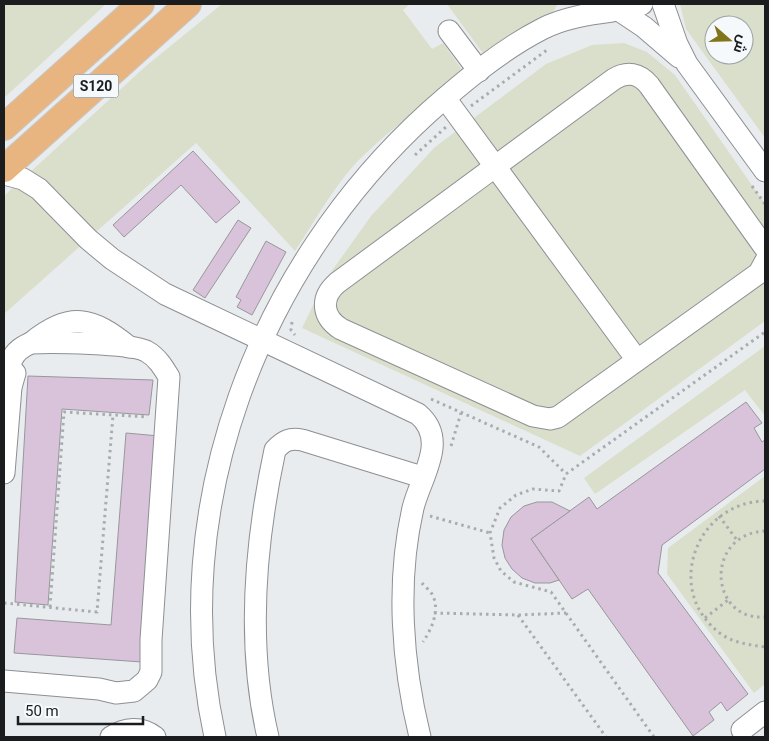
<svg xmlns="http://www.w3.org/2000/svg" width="769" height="741" font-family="Roboto,Cairo,sans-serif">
	<rect width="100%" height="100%" fill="#e8ecef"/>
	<g fill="#d9dfca" fill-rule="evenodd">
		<path d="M 4,4 L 106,4 L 4,98 Z"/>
		<path d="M 222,4 L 410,4 L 403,10 L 432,49 L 443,43 L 465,74 C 431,100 395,125 364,155 C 338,179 315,221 295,251 L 196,143 L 4,314 L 4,196 L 146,66 Z"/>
		<path d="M 447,4 L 558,4 L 552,13 L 487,59 Z"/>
		<path d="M 680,4 L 765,4 L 765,138 L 686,29 ZM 714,25 L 744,25 L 744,55 L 714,55 Z"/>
		<path d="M 624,43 L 647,52 L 675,75 L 765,204 L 765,321 L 580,456 L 302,328 L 326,279 L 371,216 L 435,147 L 546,64 L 592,45 Z"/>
		<path d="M 765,346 L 765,416 L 745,390 L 595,494 L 584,478 Z"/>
		<path d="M 765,476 L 765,684 L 754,693 L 667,574 L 668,548 Z"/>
	</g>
	<g fill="#d8c3db" stroke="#99979a">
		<path d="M 193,151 L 240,202 L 216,223 L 181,185 L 124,237 L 113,225 Z"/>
		<path d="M 238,220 L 251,228 L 205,298 L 193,290 Z"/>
		<path d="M 266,241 L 286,252 L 252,315 L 237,307 L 241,300 L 236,297 Z"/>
		<path d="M 28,376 L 153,380 L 149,415 L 62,409 L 48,605 L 15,602 Z"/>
		<path d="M 746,402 L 762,423 L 754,428 L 762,442 L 765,440 L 765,469 L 662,545 L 658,573 L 748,694 L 727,711 L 721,702 L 709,712 L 714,720 L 693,736 L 588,589 L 572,599 L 531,539 L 589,497 L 597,509 Z"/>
		<path d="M 126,433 L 159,436 L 142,662 L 14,653 L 17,618 L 111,625 Z"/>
		<path d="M 537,502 L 552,502 L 570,511 L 531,539 L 559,580 L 550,583 L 535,583 L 522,578 L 512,569 L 505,558 L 502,545 L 504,530 L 511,517 L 524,506 Z"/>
	</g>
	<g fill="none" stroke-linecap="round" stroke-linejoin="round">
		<defs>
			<g id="minor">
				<path d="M 663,4 L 677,44 L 687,64 L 765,171"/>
				<path d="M 611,10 L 630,10 L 642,4"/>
				<path d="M 620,11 L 644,27 L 679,57"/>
				<path d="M 449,31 L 479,71"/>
				<path d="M 445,98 L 637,360"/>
				<path d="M 4,174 L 23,179 L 39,189 L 88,239 L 112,259 L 165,294 L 418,414 C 449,440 421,476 413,508 C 396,582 402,664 420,737"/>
				<path d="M 765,248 L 649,85 C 639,73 627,71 614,79 L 337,283 C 320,298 322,317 341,329 L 533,416 L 550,419 L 558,417 L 759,273 L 765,262"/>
				<path d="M 31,343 C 70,311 92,317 129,347"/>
				<path d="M 4,473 L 11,387 L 15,373"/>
				<path d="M 4,681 L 99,689 L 116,693 L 134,691 L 147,680 L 151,672 L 151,640 L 169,377 C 163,367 157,357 146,351 C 129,343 53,342 31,343 C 11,351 6,366 11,387"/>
				<path d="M 742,730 L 765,712"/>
				<path d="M 111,737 C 125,728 141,726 155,737"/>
				<path d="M 215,737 C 165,508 258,267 429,112 C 463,82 501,50 542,29 C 563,18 589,14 612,11"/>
				<path d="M 268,737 C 246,643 255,543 275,450 C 284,440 290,438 302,440 L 422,477"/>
			</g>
			<g id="major">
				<path d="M 4,127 L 141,4"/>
				<path d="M 4,169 L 188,4"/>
			</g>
		</defs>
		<use href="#minor" stroke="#8d9093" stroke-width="23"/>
		<use href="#major" stroke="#c8c9c9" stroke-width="28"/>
		<g stroke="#a9acaf" stroke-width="3" stroke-dasharray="2.5 4" stroke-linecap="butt">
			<path d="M 471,106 L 547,50"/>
			<path d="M 415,155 L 446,127"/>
			<path d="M 752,186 L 765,204"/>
			<path d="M 292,322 L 291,330 L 295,335"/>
			<path d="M 431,399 L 539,447 L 566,474"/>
			<path d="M 451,446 L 461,413"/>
			<path d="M 765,501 C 695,502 663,592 721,634 C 734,643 750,645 765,647"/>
			<path d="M 430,516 L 490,533"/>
			<path d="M 719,516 L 737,540"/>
			<path d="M 765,531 C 704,534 709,621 765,617"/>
			<path d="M 422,583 C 425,587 431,591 433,596 C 440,611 431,630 423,642"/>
			<path d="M 4,603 L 97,612 L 113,415"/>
			<path d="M 50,607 L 64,412 L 148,417"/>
			<path d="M 434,613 L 518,615 L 566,613"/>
			<path d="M 518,615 L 606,737"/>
			<path d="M 705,618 L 728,600"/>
			<path d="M 654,737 L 551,592 L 514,582 L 501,571 L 494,558 L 490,533 L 500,508 L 516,495 L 533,489 L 559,491 L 566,474 L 765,332"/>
		</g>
		<use href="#minor" stroke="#fff" stroke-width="21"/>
		<use href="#major" stroke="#e8b581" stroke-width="26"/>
	</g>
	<g text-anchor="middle" stroke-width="4.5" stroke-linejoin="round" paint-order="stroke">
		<rect fill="#f5f9fc" stroke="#5c5e60" stroke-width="1" x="73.5" y="74.5" width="45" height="23" rx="4"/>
		<g font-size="14" font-weight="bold" fill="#1b1c1d">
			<text x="96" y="91">S120</text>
		</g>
	</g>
	<rect width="769" height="741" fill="none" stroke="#1b1c1d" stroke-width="10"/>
	<g transform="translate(729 40) rotate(110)"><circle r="24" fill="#f5f9fc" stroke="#9ea1a3"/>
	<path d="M0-4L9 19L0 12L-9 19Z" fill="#807619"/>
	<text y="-8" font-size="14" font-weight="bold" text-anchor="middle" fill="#1b1c1d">ش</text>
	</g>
	<path d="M18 716v8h125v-8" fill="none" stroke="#1b1c1d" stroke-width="2.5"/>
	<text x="25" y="716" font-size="15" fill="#1b1c1d" stroke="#f5f9fc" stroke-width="4" paint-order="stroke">50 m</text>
</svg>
